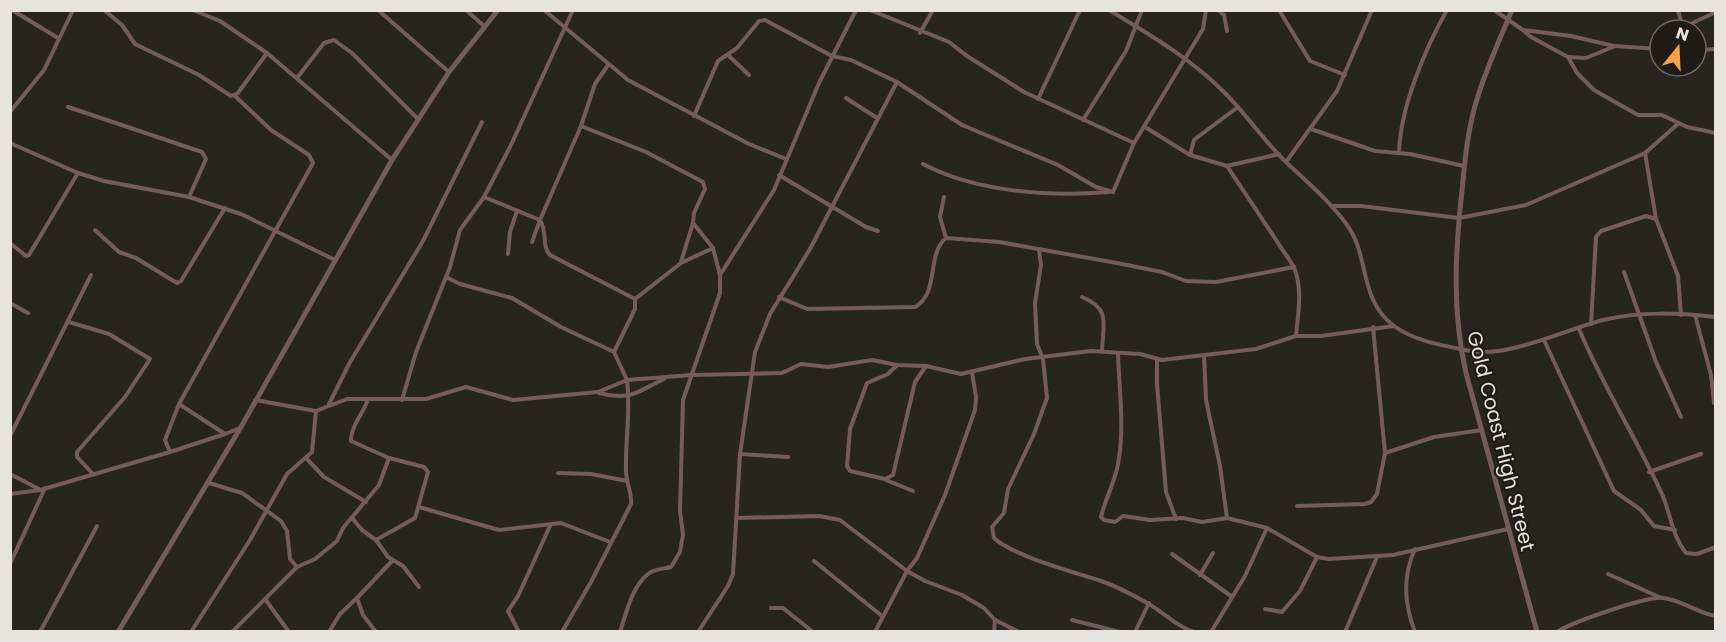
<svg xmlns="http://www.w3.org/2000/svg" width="1726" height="642" font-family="Poppins,sans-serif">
	<rect width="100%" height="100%" fill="#282420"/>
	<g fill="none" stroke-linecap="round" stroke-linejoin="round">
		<g stroke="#745c5a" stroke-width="4">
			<path d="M 12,10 L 58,38"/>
			<path d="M 104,10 L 122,25 L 135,44 L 199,75 L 231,96 L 238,93 L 267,53"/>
			<path d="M 193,10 L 220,21 L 267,53 L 392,160"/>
			<path d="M 378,10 L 449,72"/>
			<path d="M 466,10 L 484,26"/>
			<path d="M 544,10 L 628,80 L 749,144 L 786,159"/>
			<path d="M 870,10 L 949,42 L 967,56 L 1024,92 L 1134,143"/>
			<path d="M 1109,10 C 1149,34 1190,58 1224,92 C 1246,114 1264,141 1287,163 C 1308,183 1330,201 1347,225 C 1370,256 1358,299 1394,326 C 1416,342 1445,346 1471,351 C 1508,358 1567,329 1603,320 C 1640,311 1678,313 1716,317"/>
			<path d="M 1218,10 L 1224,15 L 1227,31"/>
			<path d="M 1279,10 L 1310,61 L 1345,75"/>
			<path d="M 1494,10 L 1523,30 L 1571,36 L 1614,46 L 1660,49"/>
			<path d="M 1678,10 L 1683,29"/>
			<path d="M 1682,28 L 1716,12"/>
			<path d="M 1523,30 L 1531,37 L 1568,57 L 1577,73 L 1594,90 L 1638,115 L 1662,115 L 1687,127 L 1716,133"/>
			<path d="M 920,33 L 933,10"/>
			<path d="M 1696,50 L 1716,49"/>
			<path d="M 728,55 L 749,75"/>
			<path d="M 1569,57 L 1586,58 L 1613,47"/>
			<path d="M 608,65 L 595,84 L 581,126 L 540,220 C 548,232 541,245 550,255 L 635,299 L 635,309 L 614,352 L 627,380 L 692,375 L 782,373 L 801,364 L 828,367 L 872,360 L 897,365 L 926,366 L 961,374 L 1025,359 L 1091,351 L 1140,354 L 1162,360 L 1256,349 L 1296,336 L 1321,336 L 1394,326"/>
			<path d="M 297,78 L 324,43 L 334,40 L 352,53 L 418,119"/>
			<path d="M 846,98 L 877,118"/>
			<path d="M 1038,99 L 1080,10"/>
			<path d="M 68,107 L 202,152 L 206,159 L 189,197"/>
			<path d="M 10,112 L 44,70 L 73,10"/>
			<path d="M 694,116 L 718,61 L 737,48 L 759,21 L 765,20 L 832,56 L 851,60 L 897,82 L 962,125 L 1058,165 L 1096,187 L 1113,192"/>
			<path d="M 1083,120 L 1126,51 L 1142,10"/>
			<path d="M 1679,123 L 1645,153 L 1656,219 L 1678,276 L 1681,315"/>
			<path d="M 581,126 L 646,152 L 703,182 L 705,189 L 694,213 L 693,223 L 713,248 L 720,275"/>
			<path d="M 1145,127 L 1190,155 L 1227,166 L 1279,154"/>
			<path d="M 1311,129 L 1375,151 L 1410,154 L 1464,166"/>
			<path d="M 10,143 L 78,173 L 104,181 L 189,197 L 241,214 L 335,260"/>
			<path d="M 1399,153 C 1400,108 1425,49 1447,10"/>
			<path d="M 1190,155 L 1194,140 L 1199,136 L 1238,107"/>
			<path d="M 1286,162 L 1337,91 L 1372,10"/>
			<path d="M 923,164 C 976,192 1049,197 1109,192"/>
			<path d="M 1227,166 L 1294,267 C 1303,290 1298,313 1296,336"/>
			<path d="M 779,175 L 866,227 L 878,231"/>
			<path d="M 1113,192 L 1134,143 L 1203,29 L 1206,10"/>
			<path d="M 484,197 L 540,220 L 532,242"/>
			<path d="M 944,197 L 940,217 L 946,238"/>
			<path d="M 1332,206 L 1361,206 L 1459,218 L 1526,205 L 1645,153"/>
			<path d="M 95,230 L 119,252 L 136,258 L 177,283 L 181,281 L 225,208"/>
			<path d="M 10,243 L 26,256 L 29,255 L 78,173"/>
			<path d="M 1039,250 L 1041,265 L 1035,303 L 1037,344 L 1043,359 L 1047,398 L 1034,434 L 1008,489 L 1004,513 L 992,527 L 994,538 C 1013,556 1074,572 1101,581 C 1116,586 1133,595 1147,603 C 1164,612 1175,626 1194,632"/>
			<path d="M 508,254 L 510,232 L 517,211"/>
			<path d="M 681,262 L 693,223"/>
			<path d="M 1624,272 L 1656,362 L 1681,417"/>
			<path d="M 446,277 L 460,284 L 512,298 L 561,327 L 614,352"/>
			<path d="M 779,297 L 807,309 L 915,307 C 940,293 926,254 946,238 L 999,242 L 1117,263 L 1162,272 L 1186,281 L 1216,282 L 1294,267"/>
			<path d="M 1082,297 C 1111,309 1103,323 1102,351"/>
			<path d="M 635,299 L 681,263 L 713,248"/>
			<path d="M 10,303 L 28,313"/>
			<path d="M 1695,315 L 1711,375 L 1714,403"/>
			<path d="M 69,322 L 109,334 L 150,359 L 125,397 L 77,452 L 77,457 L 92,473"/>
			<path d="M 1591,324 L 1596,237 L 1601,231 L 1646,216 L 1656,219"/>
			<path d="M 1579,329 C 1603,386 1636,438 1662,494 C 1671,515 1672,536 1686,553 L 1697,554 L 1716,547"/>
			<path d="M 1544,340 L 1614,491 L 1641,510 L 1654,526 L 1675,530"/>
			<path d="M 1118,353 C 1119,389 1125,428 1118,464 C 1115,482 1105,499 1101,517 L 1104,520 L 1115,522 L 1123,516 L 1150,520 L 1183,518 L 1202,522 L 1227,518 L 1267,528 L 1317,557 L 1328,559 L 1393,555 L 1508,529"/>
			<path d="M 1204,355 L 1206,400 L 1220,466 L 1227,518"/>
			<path d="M 1157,359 L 1157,384 L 1166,492 L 1176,519"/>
			<path d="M 897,365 L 888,374 L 867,383 L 850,429 L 847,466 L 850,471 L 885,479 L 893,475 L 915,382 L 926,366"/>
			<path d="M 599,393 C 632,401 636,392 664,379"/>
			<path d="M 368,399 C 364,413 350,427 351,441 L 389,458 L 424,467 L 428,472 L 415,518 L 376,540"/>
			<path d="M 255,400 L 316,411 L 347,399 L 426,399 L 466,387 L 513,400 L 598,392 L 627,380 C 631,411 625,441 626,471 C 626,483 632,492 631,504 L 591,582 L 562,632"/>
			<path d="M 402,400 L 416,352 L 450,267 L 460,230 L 484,197 L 511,145 L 573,10"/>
			<path d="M 179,404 L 225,434 L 240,428"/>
			<path d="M 329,404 L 349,364 L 423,241 L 482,122"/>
			<path d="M 225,434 L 170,452 L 165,440 L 179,404 L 313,163 L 309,155 L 271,130 L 235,96"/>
			<path d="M 10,436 L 91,275"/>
			<path d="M 1385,453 L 1434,437 L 1482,430"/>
			<path d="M 740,454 L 788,457"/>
			<path d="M 306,458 L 324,477 L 366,502"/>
			<path d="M 1649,472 L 1701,454"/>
			<path d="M 558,473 L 591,474 L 627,481"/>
			<path d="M 10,474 L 39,489"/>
			<path d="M 886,480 L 913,491"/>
			<path d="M 209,483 L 242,493 L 281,521 L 287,531 L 290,559 L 297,567 L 315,559 L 337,541 L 343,528 L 379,485 L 389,458"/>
			<path d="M 10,494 L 40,490 L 170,452"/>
			<path d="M 1297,506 L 1365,504 L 1371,502 L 1377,494 L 1385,453 L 1373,327"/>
			<path d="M 419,507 L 499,530 L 561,523 L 610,542"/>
			<path d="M 352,518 L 362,530 L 376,540 L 388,557 L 403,566 L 419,587"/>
			<path d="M 737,518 L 819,516 L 840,520 L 907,571 L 925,581 L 962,595 L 984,608 L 995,620 L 1019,632"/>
			<path d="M 1415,549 C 1402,577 1404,604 1415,632"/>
			<path d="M 1172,554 L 1231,596"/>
			<path d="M 814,561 L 882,616"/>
			<path d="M 10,564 L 45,488"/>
			<path d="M 1608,574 L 1659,597"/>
			<path d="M 1200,575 L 1213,553"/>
			<path d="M 265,599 L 289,632"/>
			<path d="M 771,608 L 783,608 L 813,632"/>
			<path d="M 1265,609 L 1282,612 L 1300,591 L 1317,557"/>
			<path d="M 1072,620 L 1120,632"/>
			<path d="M 40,632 L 97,526"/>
			<path d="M 191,632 L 250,540 L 287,474 L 312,452 L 316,411"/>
			<path d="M 232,632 L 297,567"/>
			<path d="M 329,632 L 340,614 L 357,598"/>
			<path d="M 376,632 L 363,615 L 357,598 L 393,560"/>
			<path d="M 519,632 L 508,611 L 518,596 L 550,526"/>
			<path d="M 620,632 C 626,614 632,586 648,574 C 654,569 663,569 671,567 L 680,552 L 683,535 L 680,511 L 683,400 L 720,293 L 720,275 L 774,190 L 819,83 L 856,10"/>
			<path d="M 698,632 L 728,586 L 733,574 L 740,454 L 755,352 L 770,314 L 810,249 L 897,82"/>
			<path d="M 875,632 L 907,571 L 917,558 L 945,495 L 975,410 L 976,397 L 972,372"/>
			<path d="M 994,632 L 995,620"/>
			<path d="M 1135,632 L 1149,603"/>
			<path d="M 1211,632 L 1245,576 L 1267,528"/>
			<path d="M 1345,632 L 1377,557"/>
			<path d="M 1557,632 C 1572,622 1647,596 1663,598 C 1682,600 1697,613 1716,616"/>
		</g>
		<g stroke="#745c5a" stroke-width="5">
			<path d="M 1512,10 C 1500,39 1487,67 1478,96 C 1468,126 1465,159 1462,191 C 1455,253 1452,312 1466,373 L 1537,632"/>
			<path d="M 118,632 L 241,427 L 392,160 L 449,72 L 498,10"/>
		</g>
	</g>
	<g text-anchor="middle" stroke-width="4.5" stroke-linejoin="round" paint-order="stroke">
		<g font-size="20" fill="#e6e3e0" stroke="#1f1b16">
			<text transform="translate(1501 441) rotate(76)" y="7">Gold Coast High Street</text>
		</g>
	</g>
	<rect width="1726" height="642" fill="none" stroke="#e6e3e0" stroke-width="24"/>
	<g transform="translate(1678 48) rotate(18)"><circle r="28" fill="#1f1b16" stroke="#6f6b67" stroke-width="1.5"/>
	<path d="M0-4.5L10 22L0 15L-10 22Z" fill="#f7a149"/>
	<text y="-9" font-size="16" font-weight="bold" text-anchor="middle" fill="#e6e3e0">N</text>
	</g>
</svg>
